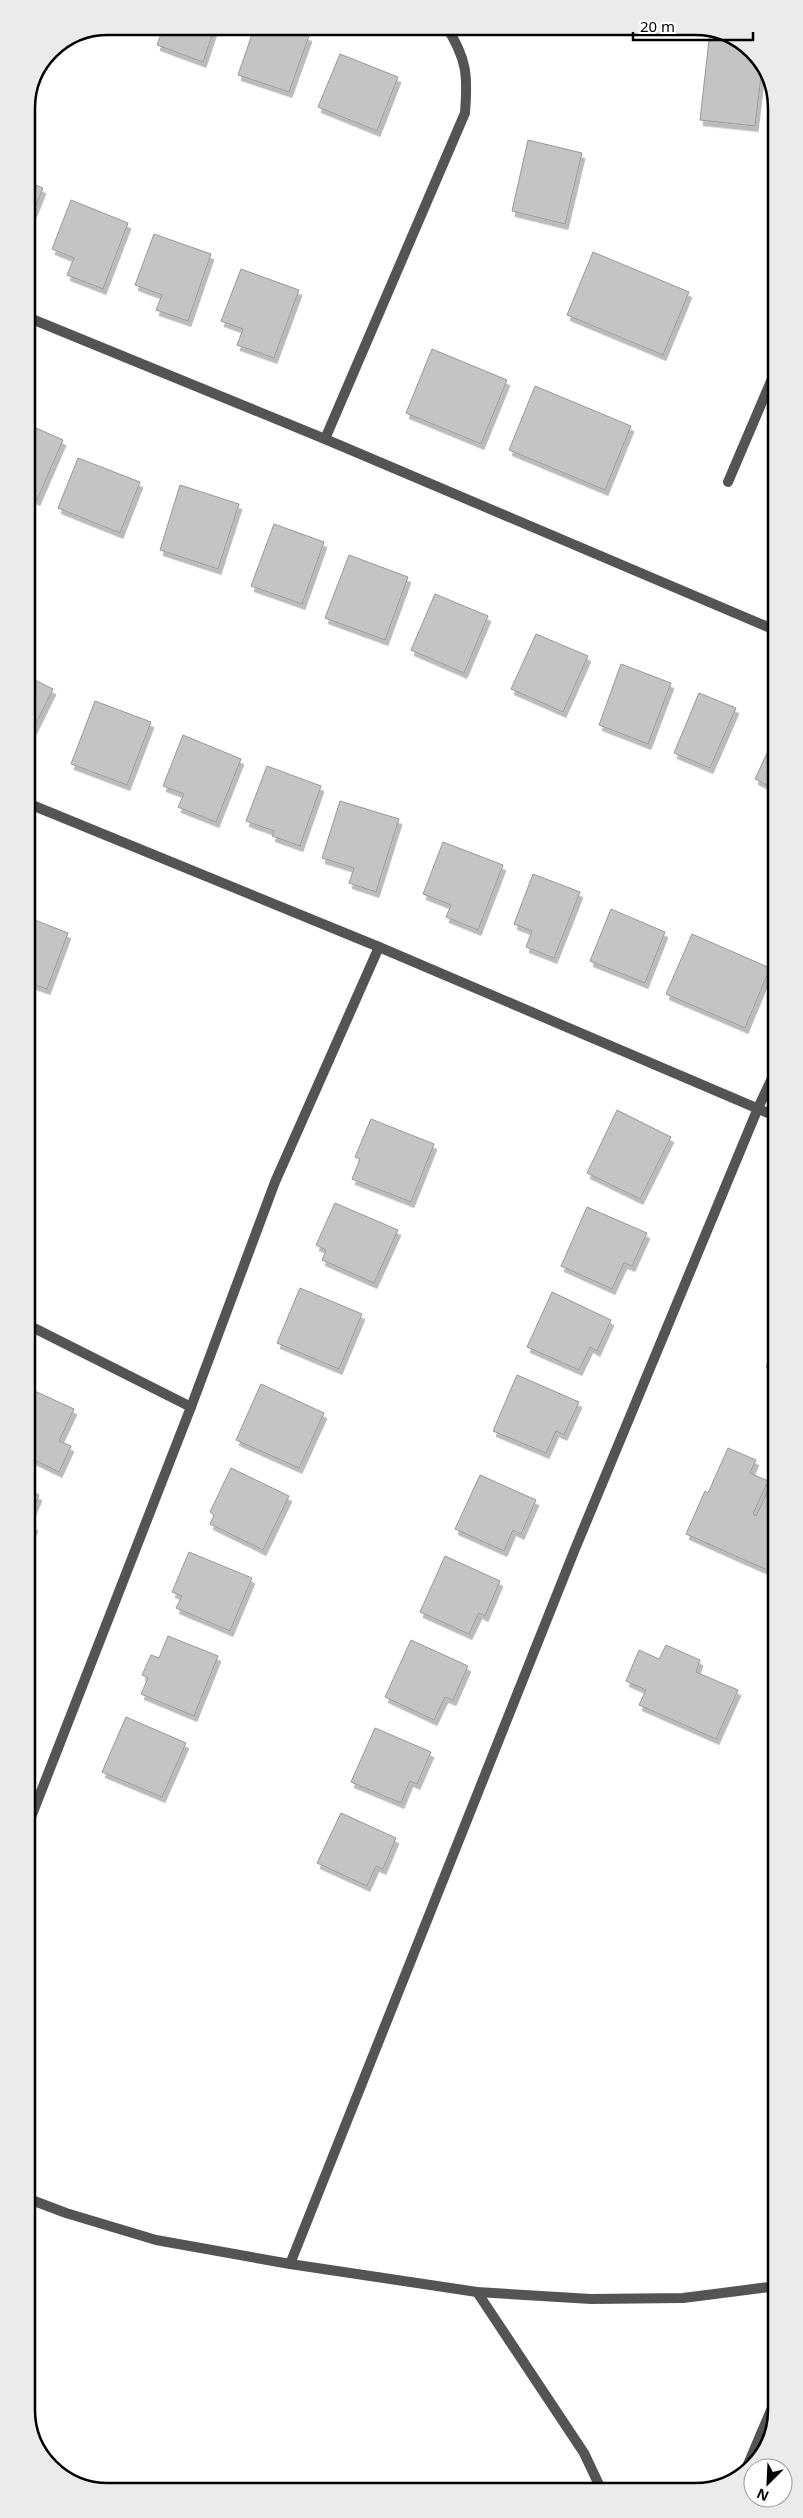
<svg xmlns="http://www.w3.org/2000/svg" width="803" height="2518" font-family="'Noto Sans',sans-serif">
	<defs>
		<filter id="shadow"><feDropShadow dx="3" dy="5.5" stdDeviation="0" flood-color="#0004"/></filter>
	</defs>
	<rect width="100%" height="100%" fill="#fff"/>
	<g fill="#c4c4c4" stroke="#989898" filter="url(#shadow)">
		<path d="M 164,26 L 215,26 L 203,62 L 157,45 Z"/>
		<path d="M 255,26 L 281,26 L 309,36 L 289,92 L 238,75 Z"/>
		<path d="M 710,31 L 749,46 L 762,68 L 755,126 L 700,120 Z"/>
		<path d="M 340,54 L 398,77 L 377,131 L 318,107 Z"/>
		<path d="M 528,140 L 582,153 L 565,224 L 512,211 Z"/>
		<path d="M 26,181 L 43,188 L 27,228 Z"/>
		<path d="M 71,200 L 128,223 L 103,289 L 67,275 L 74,258 L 52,249 Z"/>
		<path d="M 154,234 L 211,254 L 188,321 L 156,310 L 162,295 L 135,285 Z"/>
		<path d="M 593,252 L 689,292 L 663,355 L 567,315 Z"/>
		<path d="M 241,269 L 299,290 L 274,358 L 237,345 L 243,329 L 221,321 Z"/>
		<path d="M 432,349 L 507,380 L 481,444 L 406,413 Z"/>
		<path d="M 535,386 L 631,426 L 605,490 L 509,450 Z"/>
		<path d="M 27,424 L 63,440 L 37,500 L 27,496 Z"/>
		<path d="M 78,458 L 140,482 L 120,533 L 58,508 Z"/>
		<path d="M 180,485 L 239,504 L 218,569 L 160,550 Z"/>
		<path d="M 274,524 L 324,542 L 302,604 L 251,586 Z"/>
		<path d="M 349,555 L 408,577 L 385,640 L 325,618 Z"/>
		<path d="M 435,594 L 488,616 L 464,673 L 411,650 Z"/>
		<path d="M 536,634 L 588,656 L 563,712 L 511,689 Z"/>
		<path d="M 621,664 L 671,683 L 648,744 L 599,725 Z"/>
		<path d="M 27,676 L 53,689 L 27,742 Z"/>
		<path d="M 699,693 L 736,708 L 710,768 L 674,753 Z"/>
		<path d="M 95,701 L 151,722 L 127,785 L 71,764 Z"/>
		<path d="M 183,735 L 241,759 L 216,822 L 178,807 L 184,794 L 163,786 Z"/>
		<path d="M 775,736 L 775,789 L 755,779 Z"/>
		<path d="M 267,766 L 321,786 L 300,846 L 272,836 L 274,831 L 246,821 Z"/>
		<path d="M 340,801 L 399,819 L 376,892 L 349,883 L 354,868 L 322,858 Z"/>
		<path d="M 443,842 L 503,865 L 478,930 L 446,917 L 451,905 L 423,894 Z"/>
		<path d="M 533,874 L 580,892 L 554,958 L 526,947 L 532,931 L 514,924 Z"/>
		<path d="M 611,909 L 665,932 L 645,983 L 590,961 Z"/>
		<path d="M 27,917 L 68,933 L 47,989 L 27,982 Z"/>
		<path d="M 692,934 L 770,968 L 745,1028 L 666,994 Z"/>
		<path d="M 617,1110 L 671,1137 L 640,1199 L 587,1173 Z"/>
		<path d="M 371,1119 L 434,1144 L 411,1202 L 352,1179 L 360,1159 L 355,1157 Z"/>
		<path d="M 335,1203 L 398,1230 L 374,1283 L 322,1260 L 326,1250 L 316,1245 Z"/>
		<path d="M 587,1207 L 647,1233 L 632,1266 L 624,1263 L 612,1289 L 561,1266 Z"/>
		<path d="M 300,1288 L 362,1314 L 339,1369 L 277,1343 Z"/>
		<path d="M 552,1292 L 611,1320 L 597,1351 L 590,1347 L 579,1370 L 527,1347 Z"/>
		<path d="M 775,1346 L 776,1371 L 766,1367 Z"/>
		<path d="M 517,1375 L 579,1402 L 564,1435 L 556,1431 L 546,1453 L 493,1431 Z"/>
		<path d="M 261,1384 L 324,1413 L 299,1468 L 236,1440 Z"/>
		<path d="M 28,1388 L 74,1409 L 59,1441 L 71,1446 L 59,1472 L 28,1457 Z"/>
		<path d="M 728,1448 L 756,1460 L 750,1473 L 768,1481 L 753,1514 L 756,1516 L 776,1473 L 776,1574 L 686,1534 L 705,1491 L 708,1493 Z"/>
		<path d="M 231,1468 L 289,1496 L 263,1550 L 210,1524 L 214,1515 L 210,1512 Z"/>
		<path d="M 480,1475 L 536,1500 L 521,1534 L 513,1530 L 504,1551 L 455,1529 Z"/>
		<path d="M 28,1490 L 39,1495 L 28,1522 L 35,1525 L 28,1543 Z"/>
		<path d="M 189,1552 L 252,1578 L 230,1631 L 176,1608 L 182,1596 L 172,1592 Z"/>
		<path d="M 445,1556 L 500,1581 L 485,1616 L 479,1613 L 469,1634 L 420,1612 Z"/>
		<path d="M 168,1636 L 218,1656 L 194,1716 L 141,1694 L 148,1678 L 142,1675 L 151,1655 L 159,1658 Z"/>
		<path d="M 411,1640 L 468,1666 L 453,1700 L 445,1697 L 434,1720 L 385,1697 Z"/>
		<path d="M 666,1645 L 700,1660 L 696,1672 L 738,1690 L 716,1739 L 639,1705 L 646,1690 L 626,1681 L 639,1650 L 659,1659 Z"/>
		<path d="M 126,1717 L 186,1743 L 162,1797 L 102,1772 Z"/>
		<path d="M 375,1728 L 431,1752 L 417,1784 L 410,1781 L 401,1803 L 351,1782 Z"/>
		<path d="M 341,1813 L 396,1838 L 383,1869 L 376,1866 L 367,1886 L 317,1863 Z"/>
	</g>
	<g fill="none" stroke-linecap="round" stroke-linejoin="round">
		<g stroke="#545454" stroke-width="10">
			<path d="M 27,317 L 325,439 L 775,630"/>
			<path d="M 325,439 L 465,113 C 468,75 467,59 446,26"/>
			<path d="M 728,482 L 774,374"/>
			<path d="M 27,803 L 379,947 L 775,1116"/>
			<path d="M 28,1325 L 191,1407"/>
			<path d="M 28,1825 L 191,1407 L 275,1182 L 379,947"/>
			<path d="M 29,2199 L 66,2213 L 156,2240 L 290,2264 L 477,2292 L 591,2299 L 683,2298 L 777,2286"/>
			<path d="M 290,2264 L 575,1549 L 758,1108 L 775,1072"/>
			<path d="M 477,2292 L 584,2453 L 601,2489"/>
			<path d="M 746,2469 L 777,2396"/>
		</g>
	</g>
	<path d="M0 0H803V2518H0ZM108 35H695A73 73 0 0 1 768 108V2410A73 73 0 0 1 695 2483H108A73 73 0 0 1 35 2410V108A73 73 0 0 1 108 35Z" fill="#ebebeb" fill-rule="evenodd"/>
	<path fill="none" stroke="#000" stroke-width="2.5" d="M108 35H695A73 73 0 0 1 768 108V2410A73 73 0 0 1 695 2483H108A73 73 0 0 1 35 2410V108A73 73 0 0 1 108 35Z"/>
	<g transform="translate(768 2483) rotate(204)"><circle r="24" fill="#ffffff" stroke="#999999"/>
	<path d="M0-4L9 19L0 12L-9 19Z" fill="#000000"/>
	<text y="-8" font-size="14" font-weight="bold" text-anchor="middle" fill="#000000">N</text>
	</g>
	<path d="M633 32v8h120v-8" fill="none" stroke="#000000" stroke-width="2.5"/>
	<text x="640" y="32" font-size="15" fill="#000000" stroke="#ffffff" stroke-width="4" paint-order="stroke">20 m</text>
</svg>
